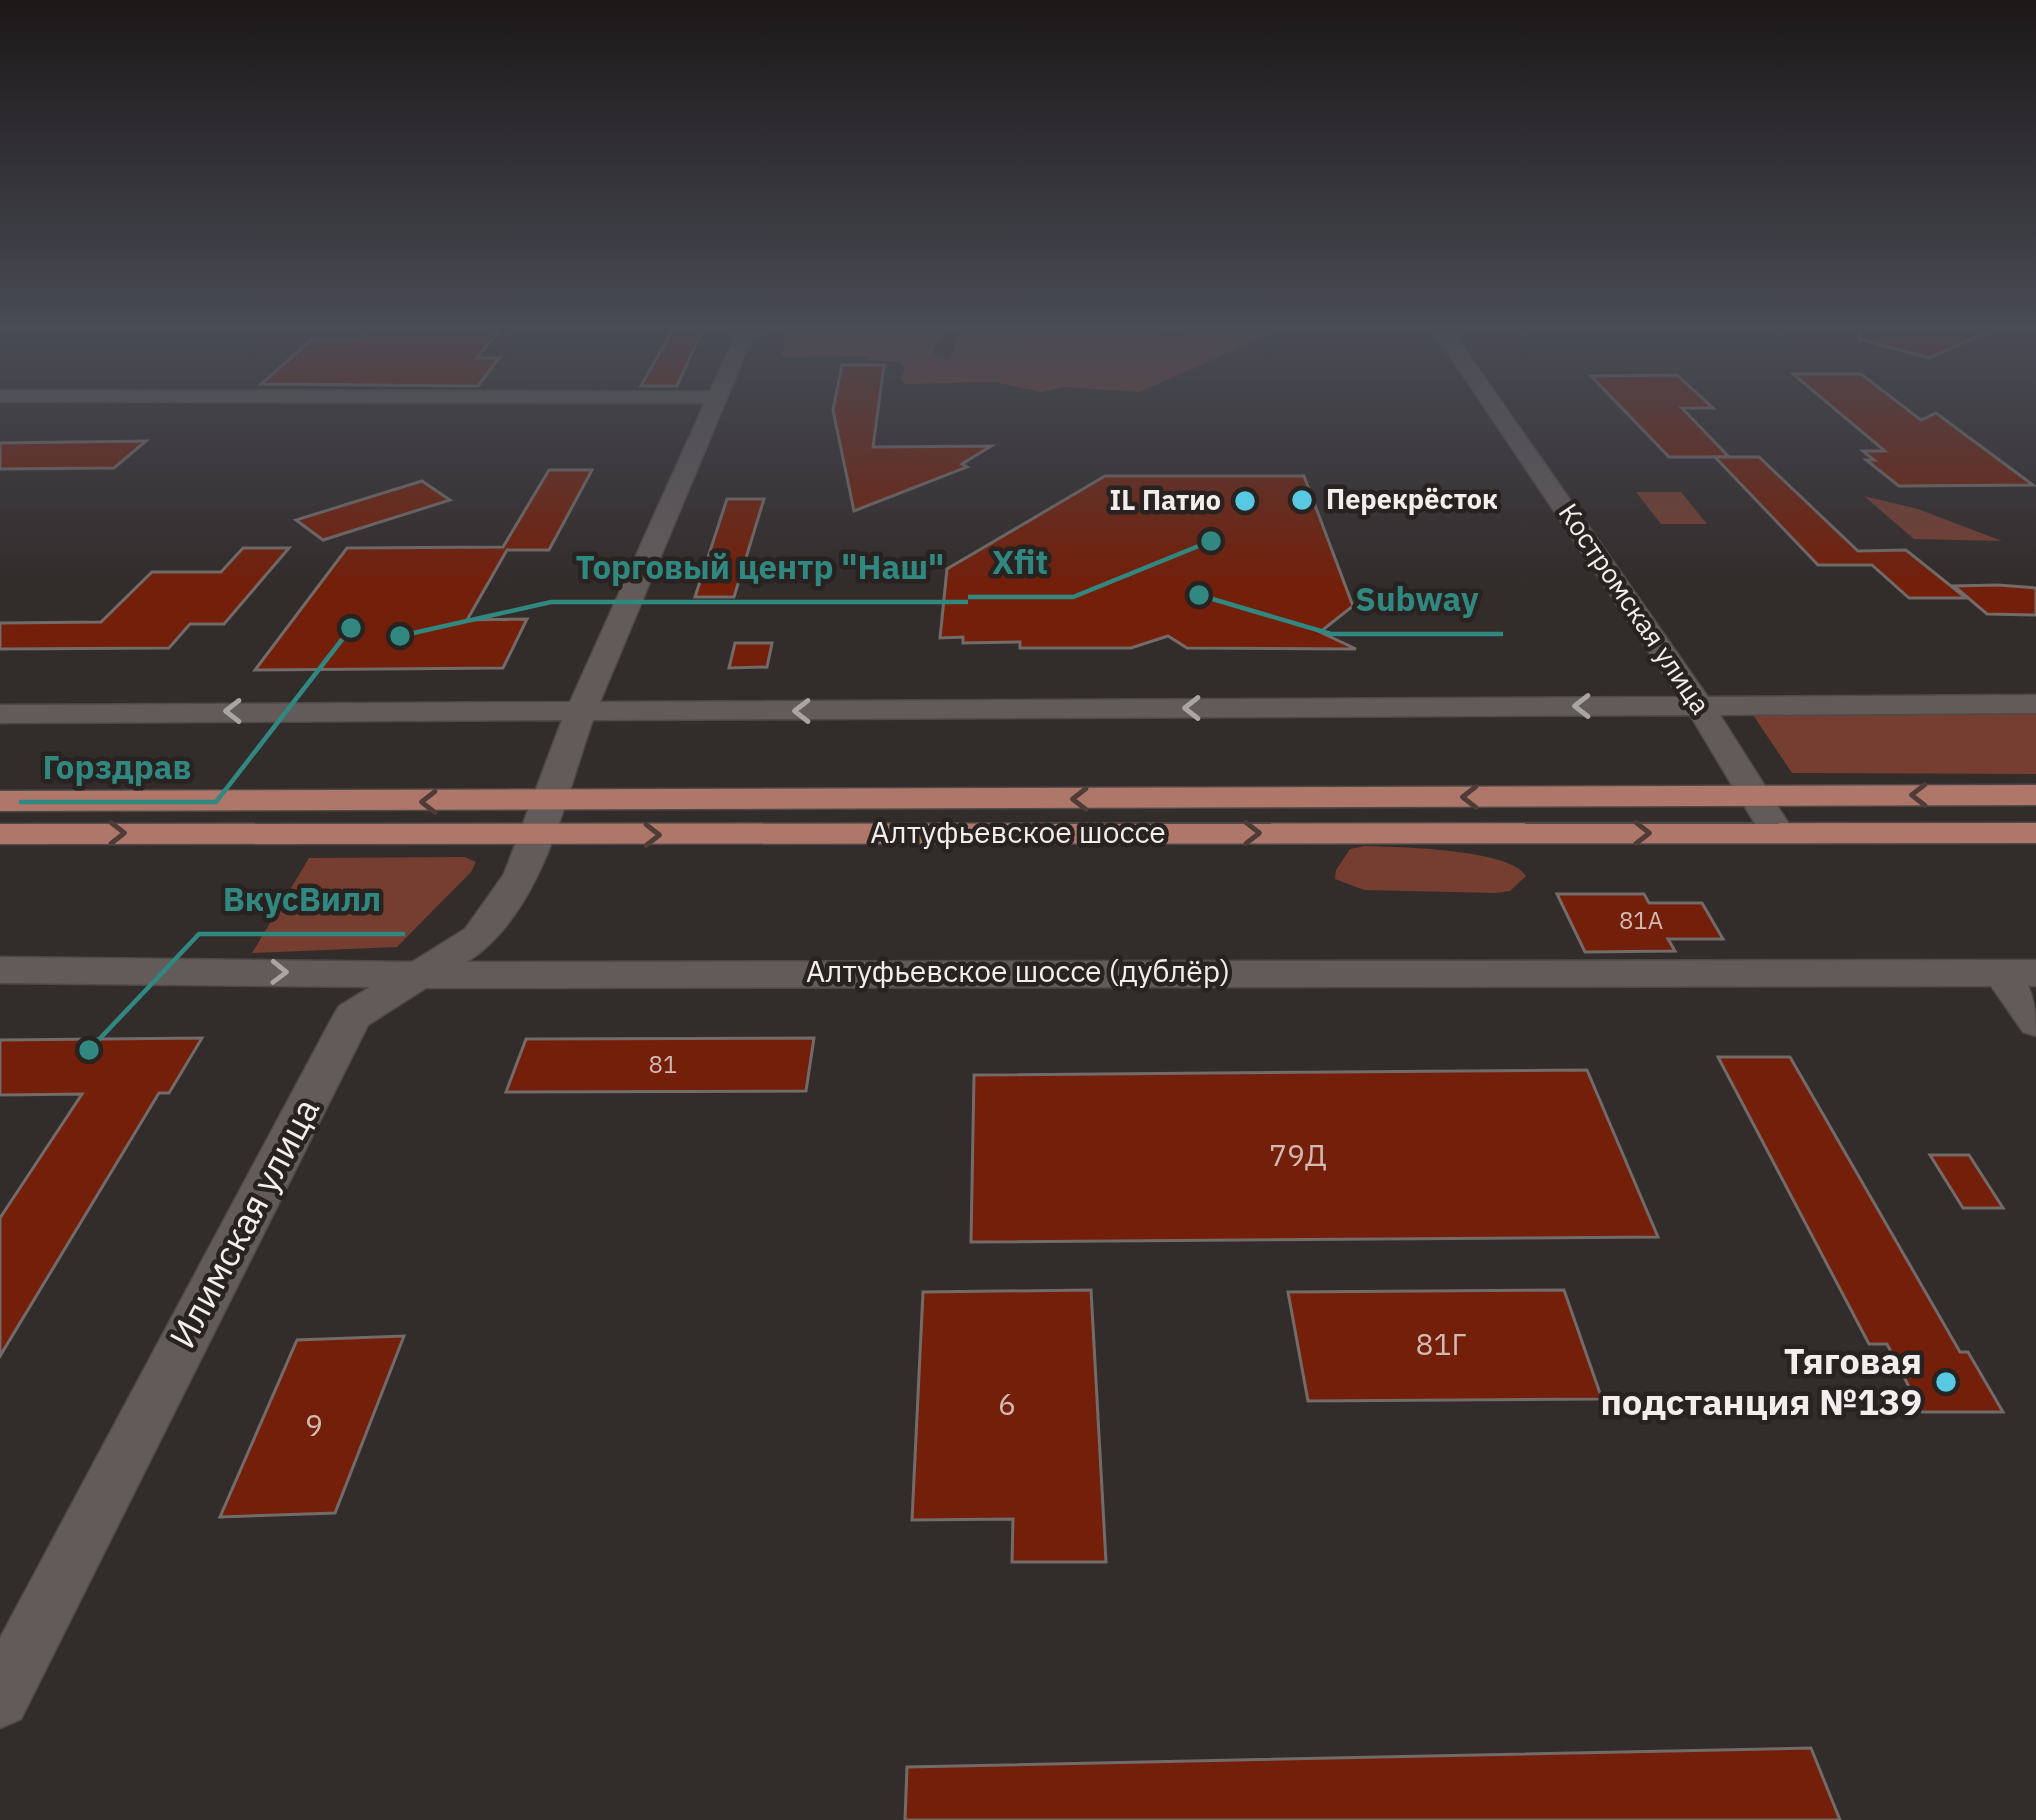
<svg xmlns="http://www.w3.org/2000/svg" width="2036" height="1820" font-family="'IBM Plex Sans',sans-serif">
	<rect width="100%" height="100%" fill="#322c2b"/>
	<g fill="#753e31">
		<path d="M 788,331 L 943,331 L 932,354 L 948,360 L 962,331 L 1158,331 L 1160,337 L 1276,331 L 1140,392 L 1063,387 L 1041,392 L 995,382 L 905,384 L 900,378 L 905,368 L 900,362 L 866,360 L 870,356 L 781,357 Z"/>
		<path d="M 1636,492 L 1681,492 L 1707,524 L 1661,524 Z"/>
		<path d="M 1864,496 L 1918,509 L 2002,541 L 1914,539 Z"/>
		<path d="M 2036,714 L 2036,774 L 1792,773 L 1753,715 Z"/>
		<path d="M 1365,846 C 1399,847 1510,849 1526,876 L 1510,891 L 1495,893 L 1364,890 L 1335,879 L 1336,870 L 1350,849 Z"/>
		<path d="M 465,857 L 476,862 L 471,872 L 397,947 L 252,953 L 309,858 Z"/>
	</g>
	<g fill="#731f09" stroke="#726b69" stroke-width="3">
		<path d="M 367,331 L 499,331 L 477,358 L 499,358 L 478,386 L 261,384 L 311,340 L 357,340 Z"/>
		<path d="M 672,331 L 702,331 L 677,386 L 641,386 Z"/>
		<path d="M 1860,331 L 1990,331 L 1929,358 L 1859,339 Z"/>
		<path d="M 842,365 L 884,365 L 873,447 L 991,446 L 962,464 L 967,467 L 854,511 L 833,410 Z"/>
		<path d="M 1793,374 L 1861,374 L 1921,420 L 1936,413 L 2033,485 L 1899,486 L 1866,460 L 1874,460 L 1863,451 L 1885,451 Z"/>
		<path d="M 1677,375 L 1713,408 L 1682,408 L 1729,457 L 1669,457 L 1591,376 Z"/>
		<path d="M 146,441 L 114,468 L 0,469 L 0,443 Z"/>
		<path d="M 1715,457 L 1759,457 L 1858,551 L 1906,550 L 1966,598 L 1909,598 L 1872,565 L 1818,565 Z"/>
		<path d="M 549,470 L 592,470 L 549,550 L 507,550 L 467,620 L 527,619 L 503,668 L 255,670 L 347,548 L 503,547 Z"/>
		<path d="M 1105,476 L 1304,476 L 1353,606 L 1320,632 L 1356,649 L 1187,648 L 1168,636 L 1131,648 L 1020,648 L 1020,642 L 963,643 L 963,637 L 940,638 L 947,569 Z"/>
		<path d="M 422,481 L 450,500 L 323,540 L 296,520 Z"/>
		<path d="M 727,499 L 764,499 L 734,597 L 695,597 Z"/>
		<path d="M 243,548 L 289,548 L 224,624 L 190,624 L 169,648 L 0,649 L 0,623 L 101,622 L 152,572 L 221,572 Z"/>
		<path d="M 1998,585 L 2036,588 L 2036,615 L 1987,614 L 1954,586 Z"/>
		<path d="M 735,643 L 772,643 L 767,667 L 729,668 Z"/>
		<path d="M 1557,894 L 1644,894 L 1649,903 L 1702,903 L 1723,939 L 1668,939 L 1675,951 L 1585,952 Z"/>
		<path d="M 202,1038 L 169,1093 L 159,1093 L 0,1356 L 0,1218 L 82,1094 L 0,1095 L 0,1040 Z"/>
		<path d="M 814,1038 L 806,1091 L 506,1092 L 526,1039 Z"/>
		<path d="M 1718,1057 L 1790,1057 L 1960,1352 L 1968,1352 L 2003,1412 L 1922,1412 L 1887,1344 L 1869,1344 Z"/>
		<path d="M 1587,1070 L 1658,1237 L 971,1242 L 974,1075 Z"/>
		<path d="M 1930,1155 L 1969,1155 L 2003,1208 L 1963,1208 Z"/>
		<path d="M 1091,1290 L 1106,1562 L 1012,1562 L 1013,1519 L 912,1520 L 923,1292 Z"/>
		<path d="M 1564,1290 L 1602,1399 L 1308,1401 L 1288,1292 Z"/>
		<path d="M 404,1336 L 335,1513 L 220,1517 L 297,1340 Z"/>
		<path d="M 1811,1748 L 1840,1820 L 905,1820 L 907,1767 Z"/>
	</g>
	<g fill="none" stroke-linecap="round" stroke-linejoin="round">
		<defs>
			<g id="street">
				<path d="M 0,390 L 717,391 L 726,397 L 717,403 L 0,402 Z"/>
				<path d="M 1999,961 C 2033,971 2036,1006 2036,1036 L 2023,1032 L 1982,973 L 1987,965 Z"/>
			</g>
			<path id="secondary" d="M 737,331 L 755,331 L 600,702 L 1679,697 L 1433,331 L 1452,331 L 1708,697 L 2036,695 L 2036,713 L 1720,715 L 1794,832 L 1777,842 L 1760,832 L 1690,715 L 593,720 C 564,801 543,913 467,962 L 2036,960 L 2036,986 L 426,988 L 368,1025 L 21,1719 L 0,1728 L 0,1638 L 333,1016 L 339,1006 L 370,987 L 0,983 L 0,957 L 412,962 L 465,929 L 504,874 L 562,720 L 0,723 L 0,705 L 570,702 Z"/>
			<g id="primary">
				<path d="M 2036,785 L 2036,805 L 0,811 L 0,791 Z"/>
				<path d="M 2036,823 L 2036,843 L 0,844 L 0,824 Z"/>
			</g>
		</defs>
		<use href="#street" stroke="#4e4947" stroke-width="3"/>
		<use href="#secondary" stroke="#4e4947" stroke-width="3"/>
		<use href="#primary" stroke="#4e4947" stroke-width="3"/>
		<use href="#street" fill="#625b5a" fill-rule="evenodd"/>
		<use href="#secondary" fill="#625b5a" fill-rule="evenodd"/>
		<use href="#primary" fill="#af7769" fill-rule="evenodd"/>
	</g>
	<defs><path id="oneway-chevron" d="M-2-3.5L2.5 0L-2 3.5" fill="none" stroke-width="1.6" stroke-linecap="round" stroke-linejoin="round" transform="scale(3)"/></defs>
	<g stroke="#aaa4a4">
		<use href="#oneway-chevron" transform="translate(1582 706) rotate(180)"/>
		<use href="#oneway-chevron" transform="translate(1192 708) rotate(180)"/>
		<use href="#oneway-chevron" transform="translate(233 711) rotate(-180)"/>
		<use href="#oneway-chevron" transform="translate(802 711) rotate(180)"/>
		<use href="#oneway-chevron" transform="translate(279 972) rotate(1)"/>
	</g>
	<g stroke="#503c37">
		<use href="#oneway-chevron" transform="translate(1919 795) rotate(-180)"/>
		<use href="#oneway-chevron" transform="translate(1470 797) rotate(180)"/>
		<use href="#oneway-chevron" transform="translate(1080 799) rotate(180)"/>
		<use href="#oneway-chevron" transform="translate(429 802) rotate(-180)"/>
		<use href="#oneway-chevron" transform="translate(117 833)"/>
		<use href="#oneway-chevron" transform="translate(1252 833)"/>
		<use href="#oneway-chevron" transform="translate(1642 833)"/>
		<use href="#oneway-chevron" transform="translate(652 835)"/>
	</g>
	<linearGradient id="sky" x2="0" y2="1"><stop stop-color="#1c1818"/><stop offset="0.56" stop-color="#494b55"/><stop offset="1" stop-color="#494b55" stop-opacity="0"/></linearGradient>
	<rect width="2036" height="586" fill="url(#sky)"/>
	<g fill="#57c9e2" stroke="#282321" stroke-width="4.5">
		<circle cx="1302" cy="500" r="12"/>
		<circle cx="1245" cy="501" r="12"/>
		<circle cx="1946" cy="1382" r="12"/>
	</g>
	<g text-anchor="middle" stroke-width="9" stroke-linejoin="round" paint-order="stroke">
		<g font-size="24" fill="#d2bab4">
			<text x="1641" y="929">81А</text>
			<text x="663" y="1073">81</text>
		</g>
		<g font-size="27" font-weight="bold" fill="#f2eeed" stroke="#282321" text-anchor="start">
			<text x="1326" y="509">Перекрёсток</text>
			<text x="1221" y="510" text-anchor="end">IL Патио</text>
		</g>
		<g font-size="27" fill="#f2eeed" stroke="#282321">
			<text transform="translate(1634 609) rotate(56)" y="9">Костромская улица</text>
		</g>
		<g font-size="30" fill="#f2eeed" stroke="#282321">
			<text x="1018" y="843">Алтуфьевское шоссе</text>
			<text x="1018" y="982">Алтуфьевское шоссе (дублёр)</text>
		</g>
		<g font-size="30" fill="#d2bab4">
			<text x="1298" y="1166">79Д</text>
			<text x="1441" y="1355">81Г</text>
			<text x="1007" y="1415">6</text>
			<text x="314" y="1436">9</text>
		</g>
		<g font-size="36" fill="#f2eeed" stroke="#282321">
			<text transform="translate(244 1223) rotate(-62)" y="13">Илимская улица</text>
		</g>
		<g font-size="36" font-weight="bold" fill="#f2eeed" stroke="#282321" text-anchor="end">
			<text x="1922" y="1374">Тяговая<tspan x="1922" dy="41">подстанция №139</tspan></text>
		</g>
	</g>
	<path fill="none" stroke="#318881" stroke-width="4.5" d="M1211 541L1073 597H968M400 636L551 602H968M1199 595L1331 634H1503M351 628L216 802H19M89 1050L199 934H405"/>
	<g fill="#318881" stroke="#282321" stroke-width="4.5">
		<circle cx="1211" cy="541" r="12"/>
		<circle cx="400" cy="636" r="12"/>
		<circle cx="1199" cy="595" r="12"/>
		<circle cx="351" cy="628" r="12"/>
		<circle cx="89" cy="1050" r="12"/>
	</g>
	<g font-size="33" text-anchor="middle" font-weight="bold" fill="#318881" stroke="#282321" stroke-width="9" stroke-linejoin="round" paint-order="stroke">
		<text x="1020" y="574">Xfit</text>
		<text x="760" y="579">Торговый центр "Наш"</text>
		<text x="1417" y="611">Subway</text>
		<text x="117" y="779">Горздрав</text>
		<text x="302" y="911">ВкусВилл</text>
	</g>
</svg>
